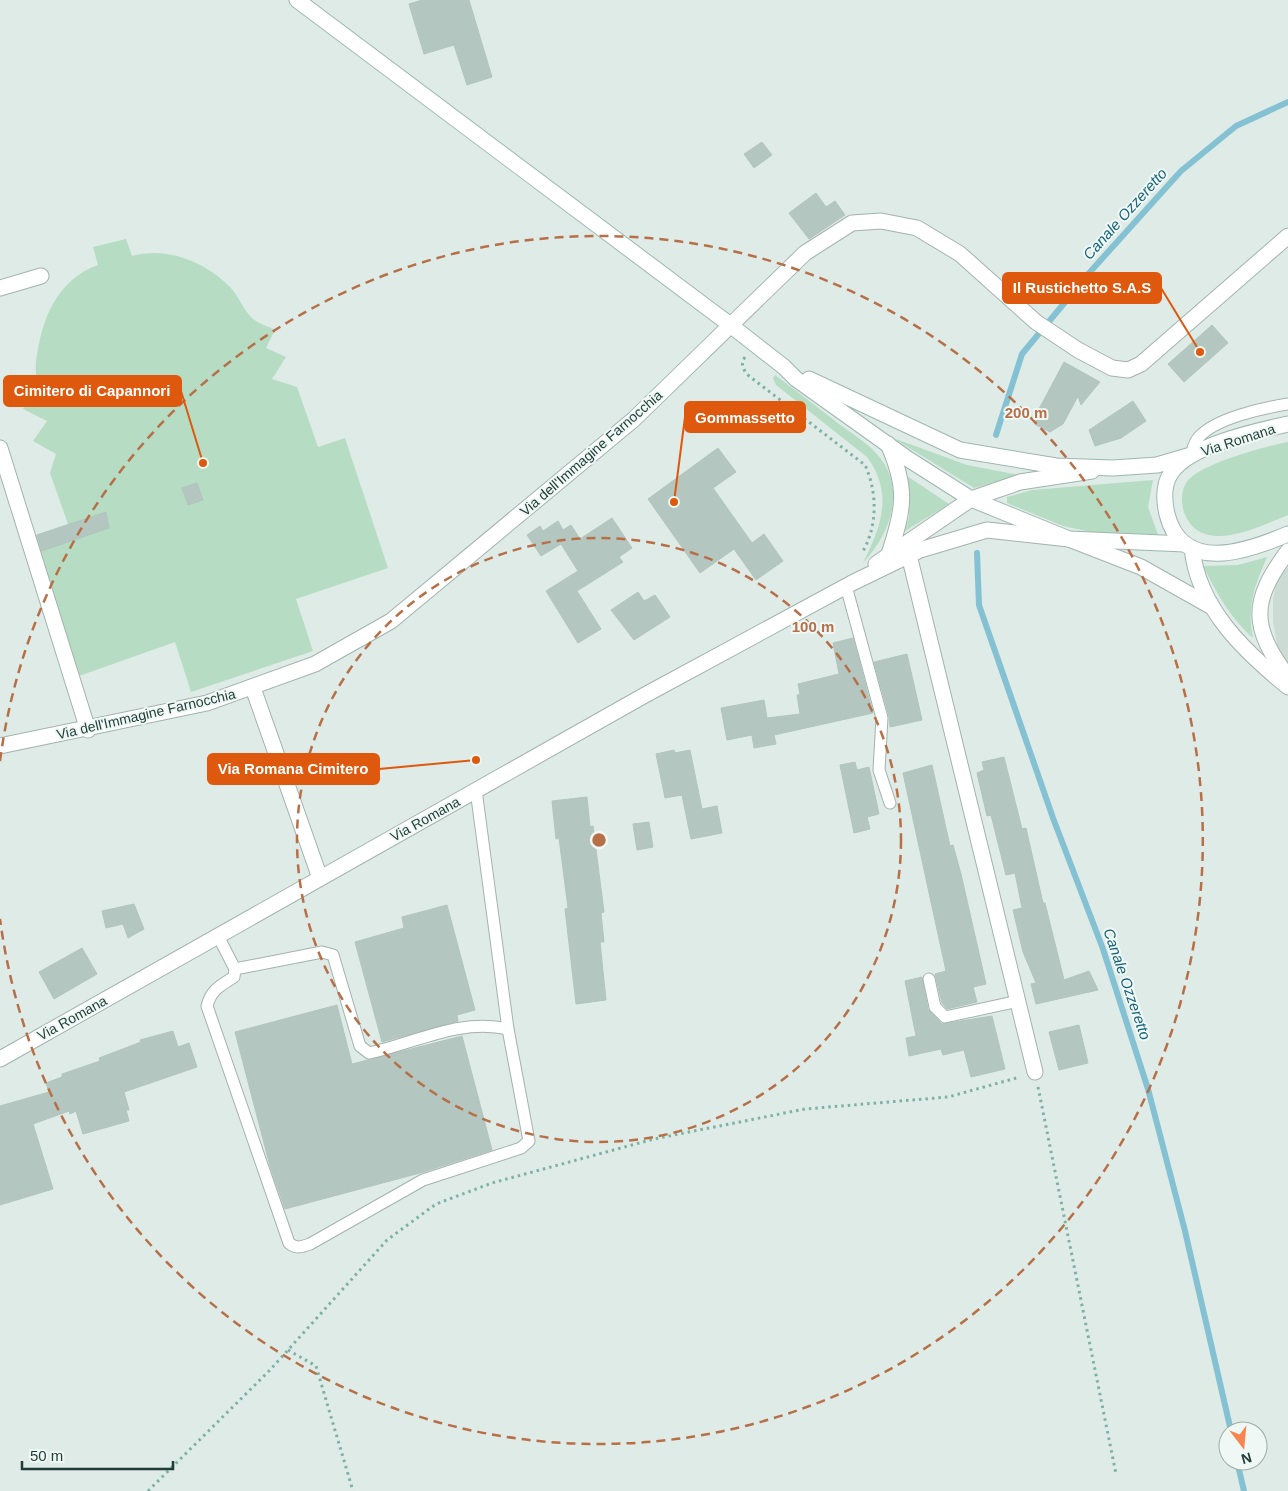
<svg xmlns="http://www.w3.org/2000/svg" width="1288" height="1491" font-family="Helvetica,sans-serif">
	<rect width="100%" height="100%" fill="#dfebe6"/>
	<path fill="#cddbd5" d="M 1288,567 L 1288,667 L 1283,660 L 1277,644 L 1273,622 L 1273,599 L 1277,579 Z"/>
	<g fill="#b6ddc4">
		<path d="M 126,239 L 132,256 C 167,246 206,262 231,288 C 239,297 243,309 251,317 C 256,323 268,326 275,330 L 266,348 L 286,357 L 272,379 L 297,387 L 318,447 L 345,438 L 388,568 L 296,599 L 313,651 L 191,692 L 175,642 L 79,676 L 34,536 L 68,524 L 50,473 L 56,454 L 33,441 L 47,421 L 23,409 C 27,402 35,392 36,385 C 37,378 35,370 36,362 C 41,321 56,280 98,265 L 93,247 Z"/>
		<path d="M 775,375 C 796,391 818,407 839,424 C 855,436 875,447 885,465 C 904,499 887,537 863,563 C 881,527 894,493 867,457 L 776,385 L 773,378 Z"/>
		<path d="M 893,438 L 967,465 L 1019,475 L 974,488 Z"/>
		<path d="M 1288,442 L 1288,515 C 1258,527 1200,557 1184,512 C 1181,503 1181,491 1186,483 C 1198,464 1266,446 1288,442 Z"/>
		<path d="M 907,476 L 949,504 L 905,531 L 909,517 Z"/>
		<path d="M 1153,480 L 1148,507 L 1160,540 L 1114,537 L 1063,526 L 1007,503 L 1007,497 L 1032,490 Z"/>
		<path d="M 1267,557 C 1254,588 1247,604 1253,638 C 1229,616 1218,595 1203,566 L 1238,565 Z"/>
	</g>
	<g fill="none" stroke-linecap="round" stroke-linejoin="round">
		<g stroke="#84c1d3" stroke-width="6">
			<path d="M 996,435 L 1022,354 L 1090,272 L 1181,171 L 1236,126 L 1288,102"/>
			<path d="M 977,553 L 979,605 L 1053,818 L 1103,949 L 1148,1089 L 1185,1231 L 1231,1431"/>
			<path d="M 1237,1461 L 1244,1491"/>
		</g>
	</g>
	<g fill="#b4c6c0" stroke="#b1c5be">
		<path d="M 422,0 L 469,0 L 492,77 L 467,85 L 454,45 L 424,54 L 409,4 Z"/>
		<path d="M 762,142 L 772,155 L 754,168 L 744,154 Z"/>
		<path d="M 816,193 L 826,207 L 835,201 L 845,215 L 809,239 L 789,213 Z"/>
		<path d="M 1212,325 L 1228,343 L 1184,382 L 1168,364 Z"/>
		<path d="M 1064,362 L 1100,382 L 1081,405 L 1078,396 L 1063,424 L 1050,432 L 1036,425 L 1038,411 Z"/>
		<path d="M 1133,401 L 1146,421 L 1121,438 L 1095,446 L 1089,430 Z"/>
		<path d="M 718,448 L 736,472 L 713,488 L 752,543 L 764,534 L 783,561 L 756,580 L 734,549 L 700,573 L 648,499 Z"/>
		<path d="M 197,483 L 203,500 L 188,505 L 182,488 Z"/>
		<path d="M 106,512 L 109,528 L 42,551 L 37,535 Z"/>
		<path d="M 612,518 L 632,548 L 619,557 L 623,562 L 577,591 L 601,629 L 578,643 L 546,591 L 578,571 L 561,544 L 541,556 L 527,535 L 540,526 L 543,531 L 558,521 L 563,530 L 571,525 L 580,539 Z"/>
		<path d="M 638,592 L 644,601 L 655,595 L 670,617 L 634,640 L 611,610 Z"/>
		<path d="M 853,638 L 873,713 L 774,735 L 776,744 L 754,748 L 752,735 L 727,740 L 721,708 L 764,700 L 767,718 L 800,714 L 797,695 L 800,694 L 798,684 L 839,674 L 833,643 Z"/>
		<path d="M 907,654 L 922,720 L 890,727 L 889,716 L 874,662 Z"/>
		<path d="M 674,750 L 675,753 L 690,750 L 702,809 L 717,806 L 722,833 L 691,839 L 682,795 L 665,798 L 656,754 Z"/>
		<path d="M 1004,757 L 1022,829 L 1026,828 L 1043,903 L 1045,903 L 1064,980 L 1089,971 L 1098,990 L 1036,1004 L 1031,984 L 1036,983 L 1023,952 L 1013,910 L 1022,908 L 1015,873 L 1006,875 L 991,815 L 987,816 L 977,773 L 984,770 L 982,762 Z"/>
		<path d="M 855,762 L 857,770 L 869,767 L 879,814 L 867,817 L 870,829 L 854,833 L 840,765 Z"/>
		<path d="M 932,765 L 950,846 L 953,845 L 961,874 L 986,984 L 973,987 L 977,1002 L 947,1009 L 942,1003 L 935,974 L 946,971 L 903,773 Z"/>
		<path d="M 587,797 L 590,827 L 593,826 L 604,912 L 601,913 L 604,942 L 600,942 L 606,1000 L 576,1004 L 565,909 L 568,908 L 559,838 L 556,839 L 552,801 Z"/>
		<path d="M 649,822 L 653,847 L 637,850 L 633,824 Z"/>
		<path d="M 134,904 L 144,929 L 128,938 L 123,924 L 106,928 L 102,911 Z"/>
		<path d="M 447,905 L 475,1010 L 457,1015 L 458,1021 L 382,1042 L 355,942 L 404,928 L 402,917 Z"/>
		<path d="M 82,948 L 97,974 L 54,999 L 39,972 Z"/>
		<path d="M 922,977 L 928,1009 L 942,1024 L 992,1016 L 1005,1069 L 971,1077 L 964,1050 L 943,1055 L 941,1049 L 909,1056 L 906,1038 L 916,1036 L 905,981 Z"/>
		<path d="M 337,1005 L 352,1064 L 462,1036 L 492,1150 L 420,1173 L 285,1209 L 270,1166 L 235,1032 Z"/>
		<path d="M 1079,1025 L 1088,1063 L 1059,1070 L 1049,1032 Z"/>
		<path d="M 173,1031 L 178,1047 L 189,1043 L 197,1067 L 124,1092 L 129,1110 L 126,1110 L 129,1121 L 83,1134 L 76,1111 L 70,1114 L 69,1111 L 33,1124 L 53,1189 L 0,1205 L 0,1106 L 49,1092 L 46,1083 L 62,1077 L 62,1074 L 100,1061 L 99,1058 L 141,1042 L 140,1040 Z"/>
	</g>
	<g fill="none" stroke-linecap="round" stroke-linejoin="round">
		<defs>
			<g id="service">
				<path d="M 1191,455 C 1193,449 1194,442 1199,437 C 1216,418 1263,408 1288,404"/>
				<path d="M 846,586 L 882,718 L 879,770 L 890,803"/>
				<path d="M 218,936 L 235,969 L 234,977 C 221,985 211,990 207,1006 L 289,1243 C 296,1249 302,1247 310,1244 L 423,1180 L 521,1148 L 529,1141 L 508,1029 L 476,790"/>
				<path d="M 235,969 L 322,952 L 333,955 L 360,1046 L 369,1053 C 416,1043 459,1018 508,1029"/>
				<path d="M 929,979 L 935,1007 L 945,1017 L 1018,1001"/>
			</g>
			<g id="minor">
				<path d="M 0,288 L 41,276"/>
				<path d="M 0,448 L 88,730"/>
				<path d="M 909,555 L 1035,1072"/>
				<path d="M 253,688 L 320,878"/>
				<path d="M 0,746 L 207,703 L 315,664 L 391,621 L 633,420 L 805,253 L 852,223 L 881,221 L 917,228 L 960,254 L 1036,322 L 1078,350 L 1112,368 L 1128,370 L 1141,364 L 1288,236"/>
			</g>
			<g id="tertiary">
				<path d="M 888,444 C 908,489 904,509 889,554"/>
				<path d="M 1192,548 C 1198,608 1244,651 1288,687"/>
				<path d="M 1288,551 C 1251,601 1250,626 1288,677"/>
				<path d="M 876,564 L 971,499 L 1020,482 L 1092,471"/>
				<path d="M 0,1059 L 645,695 L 852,583 L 920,550 L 987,530 L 1069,539 L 1141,567 L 1212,607"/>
			</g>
			<g id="secondary">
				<path d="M 297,0 L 729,324 L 784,367 L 796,379 L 908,459 L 971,499 L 1069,539 L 1185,544"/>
				<path d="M 809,379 L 960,450 L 1056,466 L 1113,468 L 1157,465 L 1191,455"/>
				<path d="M 1288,424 C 1256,431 1190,445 1171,473 C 1163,485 1164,501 1167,514 C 1182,575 1248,551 1288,534"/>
			</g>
		</defs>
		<use href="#service" stroke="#a2b3ae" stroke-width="13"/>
		<use href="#minor" stroke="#a2b3ae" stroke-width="17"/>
		<use href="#tertiary" stroke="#a2b3ae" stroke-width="17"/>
		<use href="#secondary" stroke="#9db7b0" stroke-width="17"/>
		<g stroke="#7eb0a4" stroke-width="3" stroke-dasharray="2.5 4" stroke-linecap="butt">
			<path d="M 745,357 C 740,364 743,370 749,376 L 865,465 C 877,491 878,525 863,551"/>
			<path d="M 1038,1087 L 1116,1474"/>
			<path d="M 288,1350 L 316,1366 L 353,1491"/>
			<path d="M 148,1491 L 270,1370 L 387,1240 L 436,1204 L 492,1183 L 654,1139 L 805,1109 L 948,1097 L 1020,1077"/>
		</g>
		<use href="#service" stroke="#fff" stroke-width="11"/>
		<use href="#minor" stroke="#fff" stroke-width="15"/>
		<use href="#tertiary" stroke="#fff" stroke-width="15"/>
		<use href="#secondary" stroke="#fff" stroke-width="15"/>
	</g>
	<g fill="none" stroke="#b76f48" stroke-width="2.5" stroke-dasharray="9 6">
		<circle cx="599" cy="840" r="302"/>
		<path d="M0 761A604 604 0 1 1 0 919"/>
	</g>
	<g text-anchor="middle" stroke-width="4" stroke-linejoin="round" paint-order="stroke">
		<g font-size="14" fill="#1f3c36" stroke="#eff8f4">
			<text transform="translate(1238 440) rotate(-18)" y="5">Via Romana</text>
			<text transform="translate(591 453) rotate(-41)" y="5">Via dell'Immagine Farnocchia</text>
			<text transform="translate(146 714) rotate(-13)" y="5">Via dell'Immagine Farnocchia</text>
			<text transform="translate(425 819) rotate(-29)" y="5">Via Romana</text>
			<text transform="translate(72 1018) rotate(-29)" y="5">Via Romana</text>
		</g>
		<g font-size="15" font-style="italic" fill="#17627a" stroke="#eff8f4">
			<text transform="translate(1125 214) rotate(-48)" y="5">Canale Ozzeretto</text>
			<text transform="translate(1127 984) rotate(71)" y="5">Canale Ozzeretto</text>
		</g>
	</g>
	<circle cx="599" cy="840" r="8" fill="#b76f48" stroke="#eff8f4" stroke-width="2.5"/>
	<g font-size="15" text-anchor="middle" font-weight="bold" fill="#b76f48" stroke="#eff8f4" stroke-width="4" stroke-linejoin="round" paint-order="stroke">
		<text x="1026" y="418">200 m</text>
		<text x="813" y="632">100 m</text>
	</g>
	<path fill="none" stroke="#de580e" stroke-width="2" d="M1200 352L1161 288M203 463L181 391M674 502L685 417M476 760L379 769"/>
	<g fill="#de580e" stroke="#eff8f4" stroke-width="2">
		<circle cx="1200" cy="352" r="5"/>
		<circle cx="203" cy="463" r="5"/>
		<circle cx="674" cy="502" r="5"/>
		<circle cx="476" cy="760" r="5"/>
	</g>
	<g fill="#de580e" stroke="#de580e" stroke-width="2">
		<rect x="1003" y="273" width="158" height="30" rx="5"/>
		<rect x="4" y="376" width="177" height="30" rx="5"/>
		<rect x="685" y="402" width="120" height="30" rx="5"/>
		<rect x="208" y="754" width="171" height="30" rx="5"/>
	</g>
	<g font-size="15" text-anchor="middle" font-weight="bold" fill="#fff">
		<text x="1082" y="293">Il Rustichetto S.A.S</text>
		<text x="92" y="396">Cimitero di Capannori</text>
		<text x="745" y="423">Gommassetto</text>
		<text x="293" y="774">Via Romana Cimitero</text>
	</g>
	<g transform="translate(1243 1446) rotate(164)"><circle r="24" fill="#eff8f4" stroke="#9cada8"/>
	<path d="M0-4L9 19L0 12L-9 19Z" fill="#f88550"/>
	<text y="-8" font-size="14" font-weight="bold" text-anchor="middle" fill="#1f3c36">N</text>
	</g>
	<path d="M22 1461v8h151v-8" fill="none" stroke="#1f3c36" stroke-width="2.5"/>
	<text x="30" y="1461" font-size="15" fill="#1f3c36" stroke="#eff8f4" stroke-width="4" paint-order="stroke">50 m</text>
</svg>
